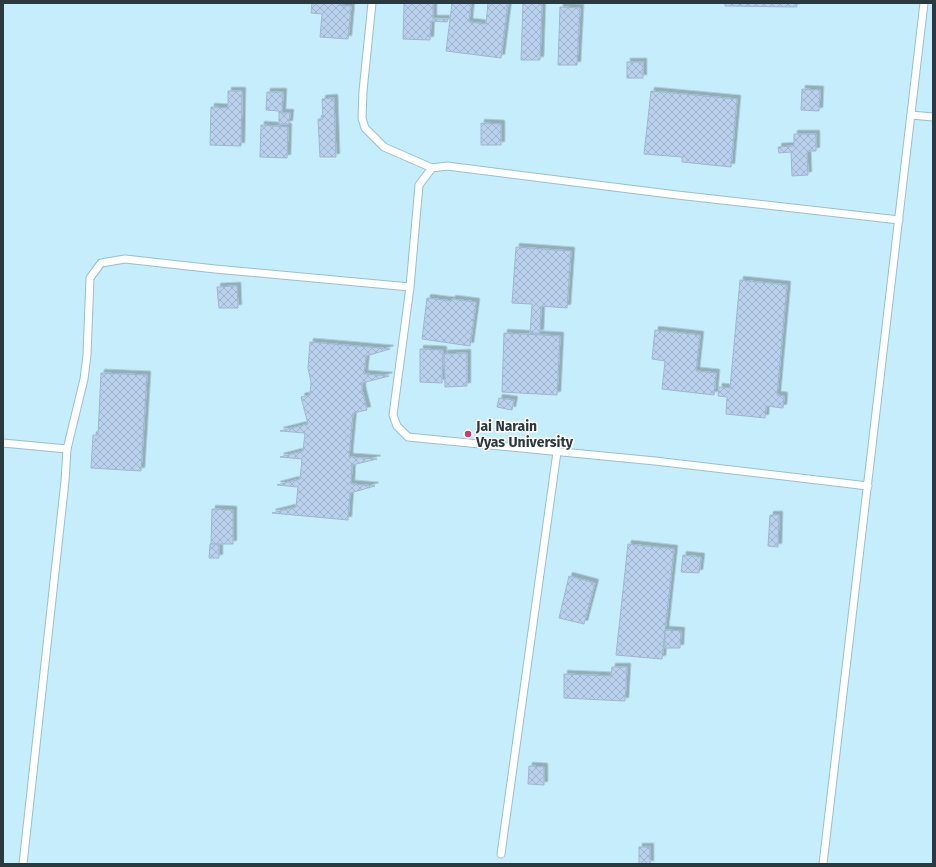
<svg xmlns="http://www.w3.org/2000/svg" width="936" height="867" font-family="'Fira Sans',sans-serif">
	<defs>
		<pattern id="building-cross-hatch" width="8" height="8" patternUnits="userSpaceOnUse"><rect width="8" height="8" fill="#b9d1ec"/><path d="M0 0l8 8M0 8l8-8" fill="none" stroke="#9fb4cb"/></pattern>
		<filter id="shadow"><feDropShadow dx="3.5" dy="-3.5" stdDeviation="0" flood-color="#0004"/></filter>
	</defs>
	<rect width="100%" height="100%" fill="#ddf4fd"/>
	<rect fill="#c6edfb" x="3" y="3" width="930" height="861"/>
	<g fill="url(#building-cross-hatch)" stroke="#9eb6d1" filter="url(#shadow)">
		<path d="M 312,3 L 339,3 L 339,5 L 351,6 L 348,39 L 320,37 L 322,14 L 311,13 Z"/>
		<path d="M 404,3 L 433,3 L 433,19 L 448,19 L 447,22 L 431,21 L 430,40 L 403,39 Z"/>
		<path d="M 452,3 L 471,3 L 469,22 L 486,24 L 488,3 L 508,3 L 501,58 L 446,51 Z"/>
		<path d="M 523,3 L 542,3 L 540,60 L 521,60 Z"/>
		<path d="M 725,3 L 797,3 L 797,7 L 725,6 Z"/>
		<path d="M 560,7 L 580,8 L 577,65 L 558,65 Z"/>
		<rect x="627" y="62" width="16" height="16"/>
		<path d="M 802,89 L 820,90 L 819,111 L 801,110 Z"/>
		<path d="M 228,91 L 242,91 L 241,146 L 210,145 L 211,107 L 228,108 Z"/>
		<path d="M 651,91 L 737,99 L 731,167 L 682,162 L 682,157 L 644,154 Z"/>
		<path d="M 267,92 L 283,92 L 282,113 L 290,113 L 289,124 L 279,124 L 279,111 L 266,110 Z"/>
		<path d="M 334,98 L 336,157 L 320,157 L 318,119 L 323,119 L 322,99 Z"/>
		<path d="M 481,123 L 501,124 L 501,145 L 481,145 Z"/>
		<path d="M 261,125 L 288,127 L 287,158 L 260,157 Z"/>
		<path d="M 794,134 L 816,134 L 816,151 L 807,151 L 808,175 L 792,176 L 791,152 L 779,153 L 778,147 L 794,146 Z"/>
		<path d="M 516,247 L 571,251 L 567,308 L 541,306 L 540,333 L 530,333 L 532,304 L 512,303 Z"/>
		<path d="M 740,280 L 787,285 L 777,395 L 784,396 L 783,408 L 766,406 L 765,418 L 726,414 L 727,397 L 718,396 L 719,387 L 730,388 Z"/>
		<path d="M 237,286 L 238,308 L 219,308 L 217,287 Z"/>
		<path d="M 427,298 L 452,301 L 452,299 L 476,302 L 470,346 L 422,339 Z"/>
		<path d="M 655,330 L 700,335 L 696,371 L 716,373 L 714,395 L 662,389 L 665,361 L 652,359 Z"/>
		<path d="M 504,333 L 560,336 L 557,395 L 502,392 Z"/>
		<path d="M 310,342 L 390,349 L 366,356 L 364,374 L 389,376 L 362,383 L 362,390 L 367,410 L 353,413 L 349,457 L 377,459 L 352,465 L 351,484 L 375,486 L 350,493 L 348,520 L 272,513 L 296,507 L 298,487 L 277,485 L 300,479 L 302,459 L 280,457 L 303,451 L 305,433 L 280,431 L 308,424 L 301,397 L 310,395 L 311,382 L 308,368 Z"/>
		<path d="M 420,349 L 443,350 L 442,383 L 420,382 Z"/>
		<path d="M 467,353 L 467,386 L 445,387 L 444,354 Z"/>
		<path d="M 101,373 L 147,375 L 141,471 L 91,468 L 93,435 L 98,435 Z"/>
		<path d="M 499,398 L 514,400 L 512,410 L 497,407 Z"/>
		<path d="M 212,509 L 233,510 L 233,544 L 211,544 Z"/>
		<path d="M 770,515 L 779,515 L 778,547 L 768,546 Z"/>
		<path d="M 210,544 L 219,544 L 219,558 L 209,558 Z"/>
		<path d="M 628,544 L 674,549 L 662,659 L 616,655 Z"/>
		<path d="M 683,555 L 701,557 L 699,573 L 681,572 Z"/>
		<path d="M 569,576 L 595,583 L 584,624 L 559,618 Z"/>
		<path d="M 665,630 L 681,631 L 680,648 L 665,648 Z"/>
		<path d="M 612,667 L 627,667 L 625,701 L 564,698 L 564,674 L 611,676 Z"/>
		<path d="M 529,766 L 544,767 L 544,785 L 528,784 Z"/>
		<rect x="639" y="847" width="11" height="17"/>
	</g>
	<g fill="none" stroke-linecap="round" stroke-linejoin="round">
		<defs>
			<g id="lane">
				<path d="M 372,3 L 363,91 L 362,118 L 365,128 L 384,147 L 432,168"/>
				<path d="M 911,115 L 933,117"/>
				<path d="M 3,443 L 67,449"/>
				<path d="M 868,486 L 655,461 L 408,437 L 397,426 L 393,415 L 410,287 L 419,185 L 432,168 L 447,166 L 677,195 L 899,220"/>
				<path d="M 501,854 L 557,452"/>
				<path d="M 23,864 L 65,481 L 67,449 L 84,379 L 87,355 L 90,278 L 101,263 L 125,259 L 215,269 L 410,287"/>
				<path d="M 823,864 L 924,3"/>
			</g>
		</defs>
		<use href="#lane" stroke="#99bfce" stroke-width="9"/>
		<use href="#lane" stroke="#fff" stroke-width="7"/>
	</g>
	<circle fill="#c93c6c" stroke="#fff" stroke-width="1.5" cx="468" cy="434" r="4"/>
	<g text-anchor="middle" stroke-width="3" stroke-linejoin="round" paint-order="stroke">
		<g font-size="14" font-weight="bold" fill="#2a393f" stroke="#fff" text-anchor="start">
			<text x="476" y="431">Jai Narain<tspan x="476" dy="16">Vyas University</tspan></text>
		</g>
	</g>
	<rect width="936" height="867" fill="none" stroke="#2a393f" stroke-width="8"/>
</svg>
